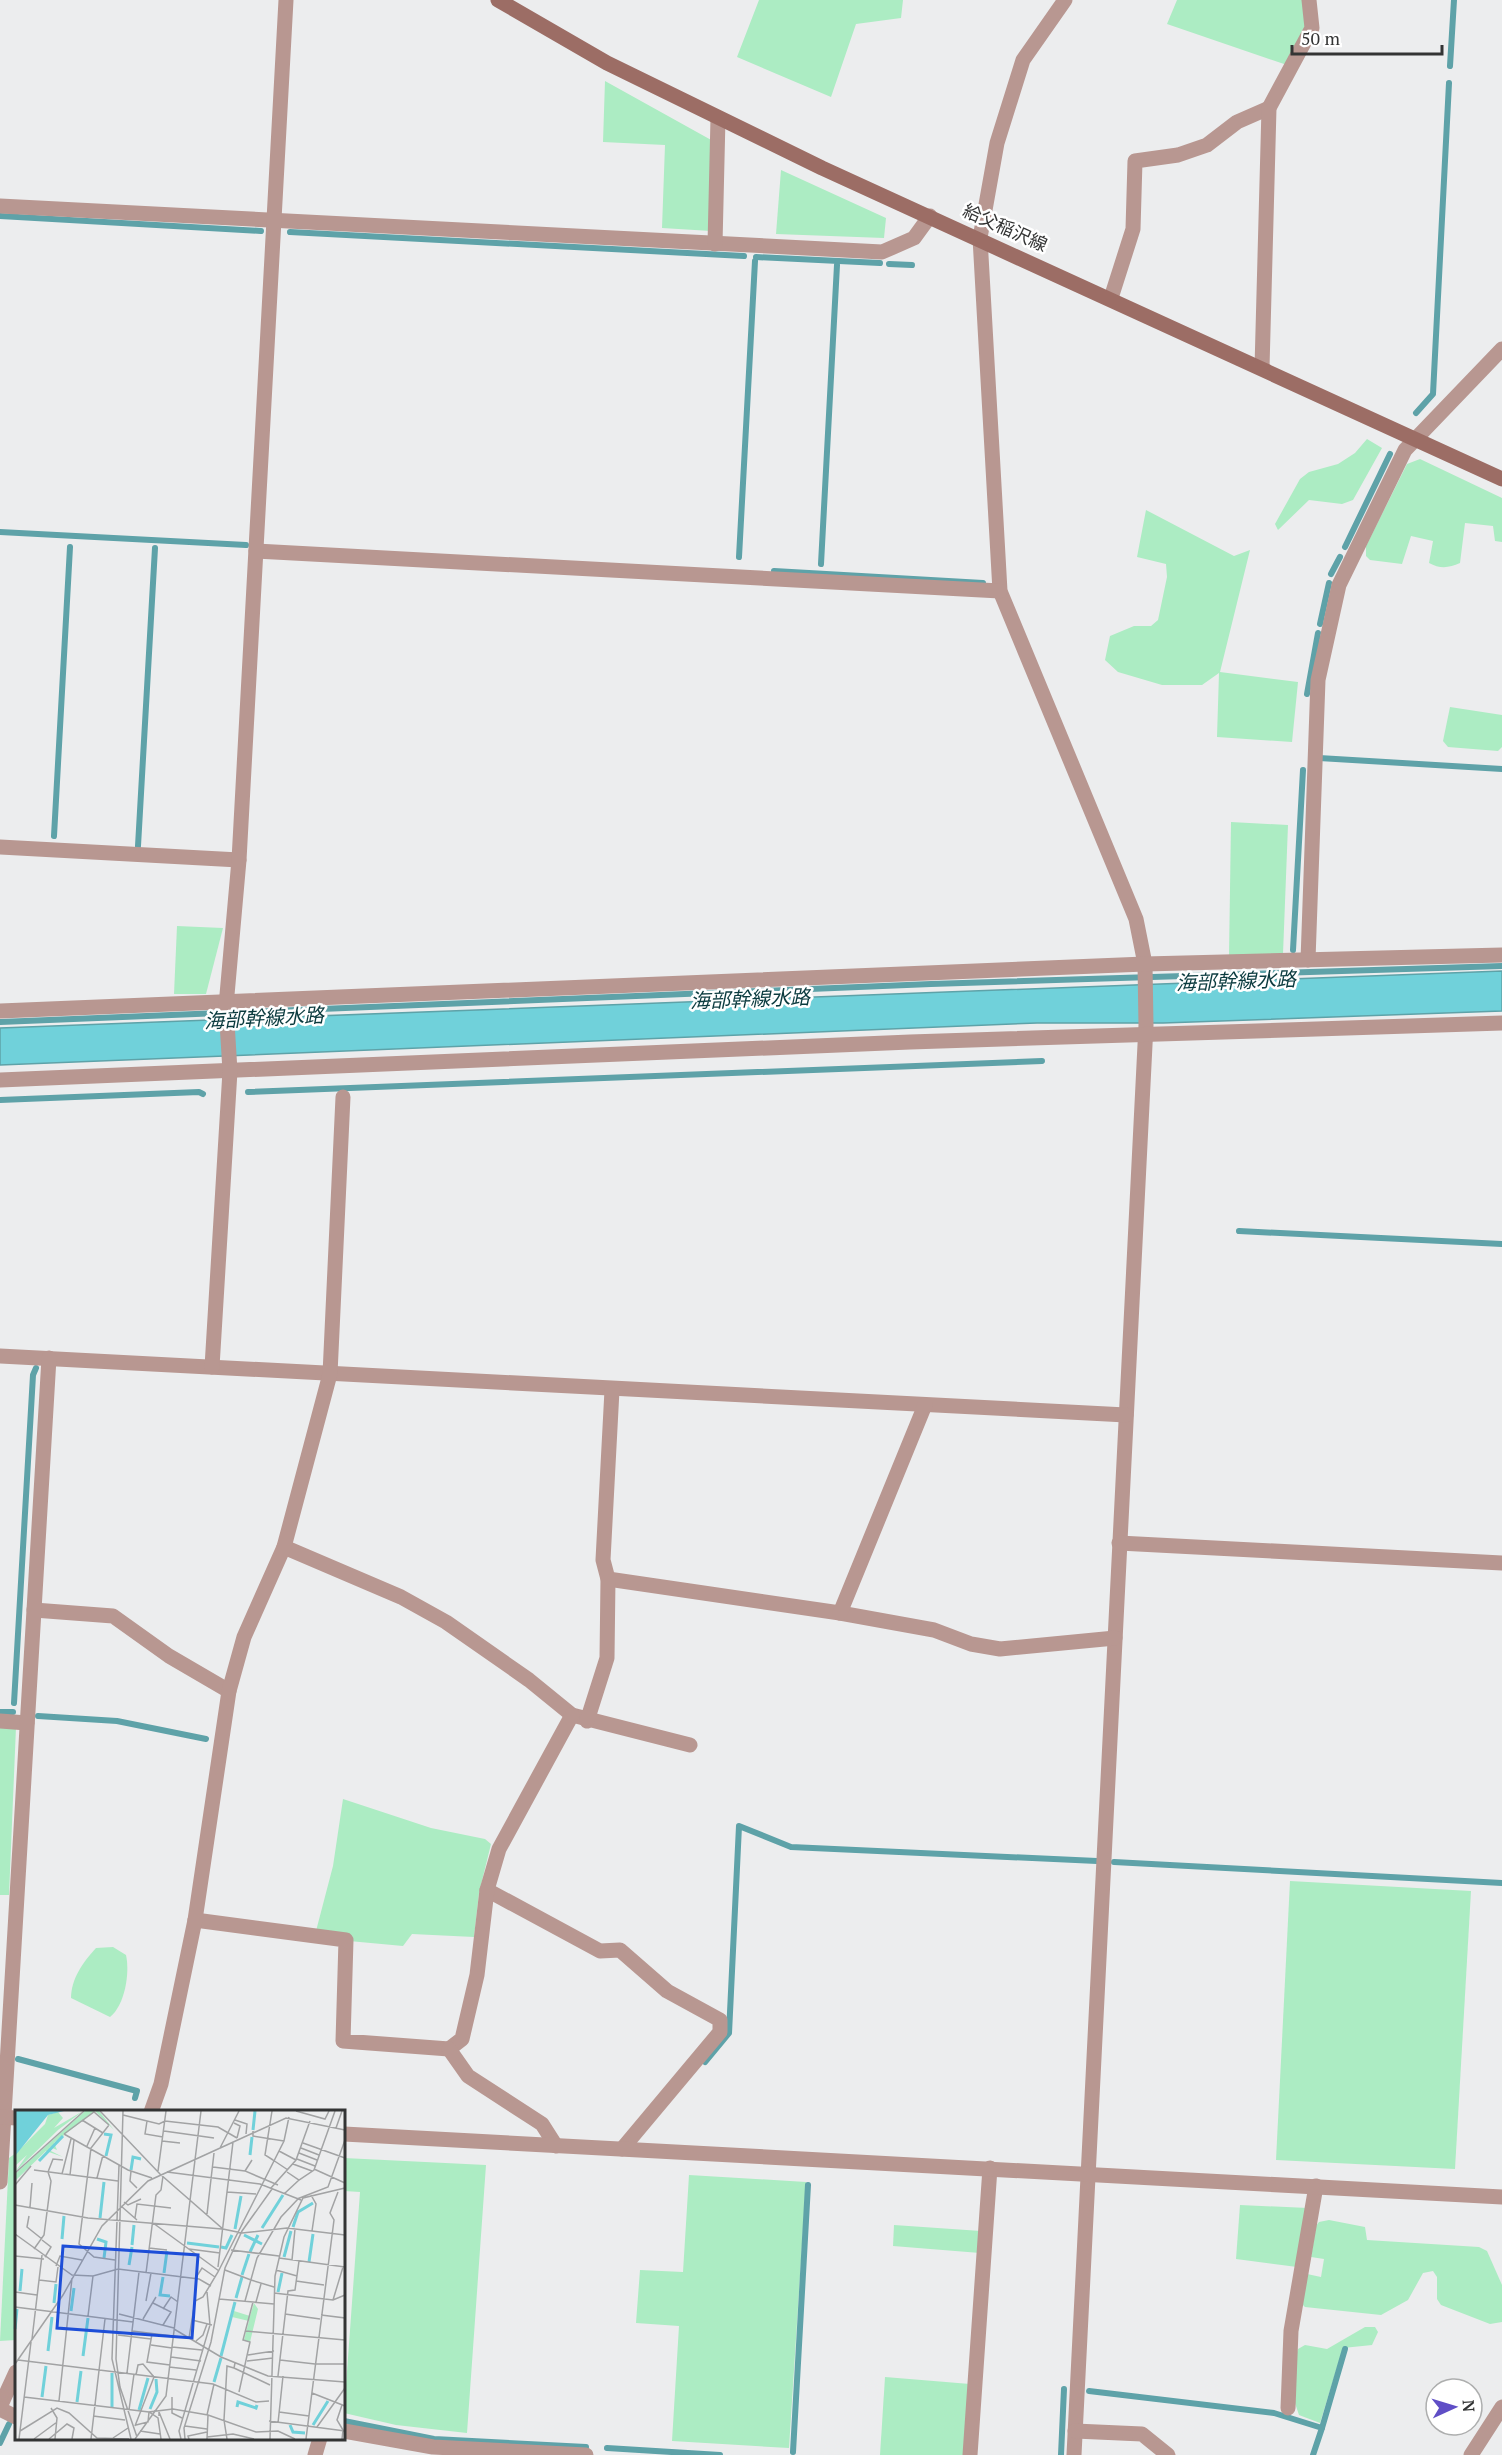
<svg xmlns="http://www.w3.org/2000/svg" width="1502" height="2455" font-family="'PT Serif','Noto Sans JP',serif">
	<rect width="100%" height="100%" fill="#ecedee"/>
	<g fill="#acecc3">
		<path d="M 759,0 L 903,0 L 901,18 L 856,24 L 831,97 L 737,57 Z"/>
		<path d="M 1177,0 L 1305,0 L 1307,27 L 1287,65 L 1167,24 Z"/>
		<path d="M 605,81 L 713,141 L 711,231 L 662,228 L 665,145 L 603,142 Z"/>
		<path d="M 781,170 L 886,218 L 884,238 L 776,234 Z"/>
		<path d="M 1367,439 L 1382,448 L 1353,500 L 1342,504 L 1309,500 L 1278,530 L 1275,524 L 1300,479 L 1309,472 L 1338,464 L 1355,453 Z"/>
		<path d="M 1420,459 L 1502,498 L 1502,542 L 1495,541 L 1493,526 L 1465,523 L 1460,563 C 1449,568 1440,569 1429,563 L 1433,541 L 1411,536 L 1402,564 L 1370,560 L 1366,556 L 1366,546 L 1407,464 Z"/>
		<path d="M 1146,510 L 1234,556 L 1250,550 L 1220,672 L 1298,682 L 1292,742 L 1217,737 L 1219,673 L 1202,685 L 1162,685 L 1118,672 L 1105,660 L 1110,636 L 1134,626 L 1151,626 L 1158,620 L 1167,577 L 1166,564 L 1137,557 Z"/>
		<path d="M 1450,707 L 1502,715 L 1502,747 L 1498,751 L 1448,747 L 1443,741 Z"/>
		<path d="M 1231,822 L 1288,825 L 1283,954 L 1229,956 Z"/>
		<path d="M 177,926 L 223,928 L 206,994 L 174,994 Z"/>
		<path d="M 0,1726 L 16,1727 L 9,1895 L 0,1895 Z"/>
		<path d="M 343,1799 L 431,1828 L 485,1839 L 491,1844 L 479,1893 L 474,1937 L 412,1934 L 403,1946 L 349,1941 L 316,1931 L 333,1866 Z"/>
		<path d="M 1290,1881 L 1471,1891 L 1455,2169 L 1276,2160 Z"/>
		<path d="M 113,1947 L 126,1955 C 130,1973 125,2005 110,2017 L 71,1998 C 71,1979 83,1962 96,1948 Z"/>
		<path d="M 16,2153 L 16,2340 L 0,2341 L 9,2158 Z"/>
		<path d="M 344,2158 L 486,2165 L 467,2433 L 396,2425 L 344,2413 L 360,2192 L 344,2191 Z"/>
		<path d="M 689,2175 L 806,2182 L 789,2448 L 672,2441 L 679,2326 L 636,2323 L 640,2270 L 683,2272 Z"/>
		<path d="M 1240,2205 L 1308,2208 L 1297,2267 L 1236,2259 Z"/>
		<path d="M 1329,2220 L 1365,2227 L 1367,2240 L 1479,2247 L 1487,2251 L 1502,2285 L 1502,2322 L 1490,2324 L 1441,2305 L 1437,2299 L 1437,2277 L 1433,2271 L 1423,2273 L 1408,2300 L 1381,2315 L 1305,2307 L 1302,2304 L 1307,2274 L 1321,2277 L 1324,2259 L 1311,2257 L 1316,2226 L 1319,2222 Z"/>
		<path d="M 894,2225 L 981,2231 L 980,2253 L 893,2246 Z"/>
		<path d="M 1365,2327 L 1375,2327 L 1378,2332 L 1372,2345 L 1343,2348 L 1320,2423 L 1299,2415 L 1295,2403 L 1296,2355 L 1298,2349 L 1305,2345 L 1327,2349 Z"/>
		<path d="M 885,2377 L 970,2384 L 965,2455 L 880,2455 Z"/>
	</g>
	<path fill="#70d1da" stroke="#5ea2a8" stroke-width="1.5" d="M 1502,971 L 1502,1011 L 1163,1023 L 1037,1023 L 0,1065 L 0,1028 Z"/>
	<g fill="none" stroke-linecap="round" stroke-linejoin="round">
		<g stroke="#5ea2a8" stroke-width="6">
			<path d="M 1450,66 L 1454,0"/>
			<path d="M 0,216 L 261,231"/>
			<path d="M 290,232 L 744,256"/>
			<path d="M 756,257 L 880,263"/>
			<path d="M 889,264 L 912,265"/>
			<path d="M 1416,413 L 1433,394 L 1449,83"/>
			<path d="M 0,532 L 246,545"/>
			<path d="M 1345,547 L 1390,454"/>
			<path d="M 739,557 L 755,261"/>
			<path d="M 821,564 L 837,265"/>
			<path d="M 774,571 L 983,583"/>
			<path d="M 1331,574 L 1340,557"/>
			<path d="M 1320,624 L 1329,583"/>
			<path d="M 1307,694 L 1318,633"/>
			<path d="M 1319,758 L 1502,769"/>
			<path d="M 54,836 L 70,547"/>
			<path d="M 138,846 L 155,548"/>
			<path d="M 1293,950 L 1303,770"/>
			<path d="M 0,1022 L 931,984 L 1502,966"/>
			<path d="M 248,1092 L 1042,1061"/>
			<path d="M 0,1100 L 199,1092 L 203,1094"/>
			<path d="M 1239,1231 L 1502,1244"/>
			<path d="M 14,1703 L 33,1375 L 36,1368"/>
			<path d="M 0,1712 L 13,1712"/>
			<path d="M 38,1716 L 117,1721 L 206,1739"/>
			<path d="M 1114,1862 L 1502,1883"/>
			<path d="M 18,2059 L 137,2091 L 135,2098"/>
			<path d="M 705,2062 L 729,2033 L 739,1826 L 791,1847 L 1097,1861"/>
			<path d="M 1089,2391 L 1274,2413 L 1322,2428 L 1313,2455"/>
			<path d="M 344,2421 L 434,2439 L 586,2447"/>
			<path d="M 1322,2428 L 1345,2349"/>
			<path d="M 0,2443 L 9,2424"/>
			<path d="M 607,2448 L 720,2455"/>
			<path d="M 793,2452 L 808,2185"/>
			<path d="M 1061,2455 L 1064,2389"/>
		</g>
		<g stroke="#b89791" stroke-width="15">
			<path d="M 1065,0 L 1023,60 L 997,143 L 980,238 L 1000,591 L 1136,919 L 1145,964 L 1146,1025 L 1074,2455"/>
			<path d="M 0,206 L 882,252 L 914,238 L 930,216"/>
			<path d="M 715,244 L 718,118"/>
			<path d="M 1111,298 L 1133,229 L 1135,161 L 1178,155 L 1207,145 L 1237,122 L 1269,108"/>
			<path d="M 1262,368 L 1269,108 L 1312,28 L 1309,0"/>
			<path d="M 256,551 L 1000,591"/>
			<path d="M 0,847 L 239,860"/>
			<path d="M 1308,960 L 1318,680 L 1339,585 L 1405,450 L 1502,349"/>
			<path d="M 0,1011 L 1145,964 L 1502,955"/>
			<path d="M 0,1080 L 910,1042 L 1502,1023"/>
			<path d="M 0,1356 L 1126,1415"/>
			<path d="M 212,1367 L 230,1071 L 226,1006 L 239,860 L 286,0"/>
			<path d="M 1119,1543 L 1502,1563"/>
			<path d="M 284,1547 L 401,1597 L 446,1622 L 529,1680 L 572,1715 L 690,1745"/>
			<path d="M 608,1579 L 840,1613 L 934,1630 L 971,1644 L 1000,1649 L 1115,1638"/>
			<path d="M 34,1610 L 113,1616 L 169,1656 L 229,1691"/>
			<path d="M 840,1613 L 925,1405"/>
			<path d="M 0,1721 L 27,1723"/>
			<path d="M 587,1721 L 607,1658 L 608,1579 L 603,1560 L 612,1390"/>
			<path d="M 487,1890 L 600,1951 L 620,1950 L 667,1991 L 720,2020 L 720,2032 L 622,2149"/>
			<path d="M 195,1920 L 346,1940 L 343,2041 L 449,2049 L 462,2039 L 477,1975 L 487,1890 L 499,1849 L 572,1715"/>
			<path d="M 449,2049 L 468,2076 L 542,2124 L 556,2146"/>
			<path d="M 151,2112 L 161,2084 L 195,1920 L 229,1691 L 244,1637 L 284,1547 L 330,1374 L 343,1097"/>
			<path d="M 0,2182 L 49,1358"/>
			<path d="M 0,2407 L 16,2372"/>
			<path d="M 1288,2408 L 1291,2331 L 1316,2186"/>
			<path d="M 0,2409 L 16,2417"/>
			<path d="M 344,2431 L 433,2447 L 586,2455"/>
			<path d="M 1075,2431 L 1142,2434 L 1168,2455"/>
			<path d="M 315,2455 L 320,2438"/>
			<path d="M 970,2455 L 990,2168"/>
			<path d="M 1471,2455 L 1502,2407"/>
		</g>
		<g stroke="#b89791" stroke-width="15">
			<path d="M 0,2117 L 16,2118"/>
			<path d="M 344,2134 L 1502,2197"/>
		</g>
		<path stroke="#9c6d65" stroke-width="15" d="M 498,0 L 607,63 L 822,168 L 1502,479"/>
	</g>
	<g text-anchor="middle" stroke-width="5" stroke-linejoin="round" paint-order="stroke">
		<g font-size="18" fill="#333434" stroke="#fff">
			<text transform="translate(1005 228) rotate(24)" y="6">給父稲沢線</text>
		</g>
		<g font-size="20" font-style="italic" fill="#0b3b3f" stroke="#fff">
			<text transform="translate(1236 981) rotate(-2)" y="7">海部幹線水路</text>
			<text transform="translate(750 999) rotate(-2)" y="7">海部幹線水路</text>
			<text transform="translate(264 1018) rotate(-3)" y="7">海部幹線水路</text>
		</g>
	</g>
	<g transform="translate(15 2110)">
		<rect width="330" height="330" fill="#ecedee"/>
		<path d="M 68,1 L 43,20 L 0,62 L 12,45 L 0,56 L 1,43 L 30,14 L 33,5 L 43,2 L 48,8 L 39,18 ZM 70,1 L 84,1 L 99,20 L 80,1 L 39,33 L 42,40 L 35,37 L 34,40 L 48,47 L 31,41 L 0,71 L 0,64 ZM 239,193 L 243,199 L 235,232 L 229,230 L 234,211 L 217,207 L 219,201 L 235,206 Z" fill="#acecc3"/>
		<path d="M 0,1 L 49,1 L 33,5 L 0,46 Z" fill="#70d1da"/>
		<path fill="none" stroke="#70d1da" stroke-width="3" d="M 238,20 L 240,1M 89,24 L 96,25 L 91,46M 235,45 L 237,27M 24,51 L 48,26M 116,60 L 118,47 L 126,49M 85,108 L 89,72M 278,117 L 283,102 L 298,93M 247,118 L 268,85M 220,119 L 226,86M 229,125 L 247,134M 47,129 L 49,106M 82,129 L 91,132 L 89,148M 172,133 L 204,137M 117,135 L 119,115M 206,137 L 211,138 L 217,125M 235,142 L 243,125M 269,147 L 276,121M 294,152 L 298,124M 114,155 L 117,137M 149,163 L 152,141M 227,165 L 234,144M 148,167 L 145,185 L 155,186M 5,181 L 7,159M 263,182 L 267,163M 221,188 L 227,167M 39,193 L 41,174M 56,201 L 59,178M 0,219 L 2,199M 33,241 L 37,207M 68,246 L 73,208M 206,246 L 220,192M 199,272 L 206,248M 27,287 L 31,256M 62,292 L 66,261M 97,297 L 97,263M 222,297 L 223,292 L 241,298 L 242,295M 135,299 L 142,282 L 141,269M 124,300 L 133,268M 275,315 L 278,322 L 290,323M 298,315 L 313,291"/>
		<path fill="none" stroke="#a2a3a4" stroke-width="1.5" d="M 85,1 L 145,64 L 208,119 L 227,123 L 272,118 L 330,125M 108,1 L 101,249 L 105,277 L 122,327M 257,1 L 250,45 L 258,50M 281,1 L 310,9 L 314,1M 108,5 L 144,14 L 150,11 L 203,17 L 222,28M 67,10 L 88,23M 220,10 L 232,14 L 231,24M 132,11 L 130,24 L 148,27M 219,13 L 225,16 L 222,28M 94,15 L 76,38 L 64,134 L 79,147 L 100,150M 321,18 L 327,1M 149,21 L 199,28M 238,21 L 238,26 L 269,31M 49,24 L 113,60 L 137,68M 49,24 L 79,2 L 94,15M 147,31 L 165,33M 288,33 L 330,48M 72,36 L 80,18M 205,38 L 224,1M 286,38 L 304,45M 264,41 L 281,50M 284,43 L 302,50M 282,49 L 300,56M 237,50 L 230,61 L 263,75M 258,50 L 273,60M 278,54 L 297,61M 104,55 L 97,249 L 116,329M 198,57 L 230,61M 299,59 L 330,73M 19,60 L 103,71M 116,61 L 115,71 L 122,78M 143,61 L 151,1M 152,62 L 245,74 L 286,90M 272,62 L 284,70 L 299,60 L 320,1M 0,63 L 69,1M 47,64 L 56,29M 55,65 L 59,30M 82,68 L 88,45M 0,75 L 16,56M 256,78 L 281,50 L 295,11M 212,82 L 241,84M 269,84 L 284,70M 296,85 L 301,94 L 297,121M 282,89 L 313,77 L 330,30M 109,92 L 113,95 L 126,89M 0,95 L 73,108 L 207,119M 106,96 L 122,110M 15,97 L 17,73M 192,104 L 199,43M 14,106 L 12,117 L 27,129M 120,108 L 122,94 L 156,98M 138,113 L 204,161M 0,124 L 57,165 L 78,166 L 103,159 L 184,169 L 196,176M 27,130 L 36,137 L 30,147M 134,138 L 152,140M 19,139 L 29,125 L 36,71 L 33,62 L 38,49 L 48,50M 174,139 L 205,143M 216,140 L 264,146M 0,146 L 29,149M 264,148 L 330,157M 277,150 L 280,119M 41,156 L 45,146 L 67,150M 203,157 L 218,32M 210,160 L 236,170M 261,160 L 282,166M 131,163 L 141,85 L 146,80 L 148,66M 180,169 L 187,158 L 200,167M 24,170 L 41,172 L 43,157M 236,170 L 259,177M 281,171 L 309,175M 0,182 L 22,185M 259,183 L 318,190 L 330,185M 204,189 L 259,194M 318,190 L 328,157M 131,191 L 136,163M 230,191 L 242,148 L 266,107 L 283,89M 241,192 L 246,174M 138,193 L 156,202 L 148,215M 0,197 L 118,212M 148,199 L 156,187 L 163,192M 104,204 L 159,218M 270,204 L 305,209M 306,205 L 330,208 L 330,227M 73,206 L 78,166M 128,209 L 141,187M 177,210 L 197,215M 159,219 L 206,247 L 253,266 L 330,272M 117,221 L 174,228M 231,221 L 330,230M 137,224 L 132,252 L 155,255M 103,225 L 136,229M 174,228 L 180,191 L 188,187 L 203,162 L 269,31 L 274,7M 17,229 L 27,145M 181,231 L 188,225 L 192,214M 136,235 L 157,238M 157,237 L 187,240M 233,245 L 259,241M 156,247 L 186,251M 3,250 L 198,274 L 241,292 L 254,291M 265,250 L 300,254M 232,251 L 258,248M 0,254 L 48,185 L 87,116 L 133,71 L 271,8 L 330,20M 300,254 L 330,254M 154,257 L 181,260M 219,258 L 255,275M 112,263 L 124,162M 263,266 L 273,181 L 280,180 L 284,151M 224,282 L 235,232 L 228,230 L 238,192M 297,283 L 330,296M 9,287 L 134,302 L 143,308 L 146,329M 157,287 L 157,303 L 167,308M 44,291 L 57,168M 36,298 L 42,308 L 40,329M 114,300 L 119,264M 264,302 L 294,306M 192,305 L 199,274M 78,306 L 110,310M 144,306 L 144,302 L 155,329M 254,311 L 330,321M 263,313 L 268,266M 121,315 L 133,312 L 134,302 L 158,299 L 193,305 L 241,322 L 263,321 L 280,329M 120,316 L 139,267 L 128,254 L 123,255 L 121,265M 170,316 L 192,319M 302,317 L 330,278M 5,321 L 42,298 L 54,303 L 82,328 L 114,329M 125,321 L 145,324M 192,327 L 218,324 L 239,329M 98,328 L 113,318M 4,329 L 16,232M 19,329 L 42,312M 34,329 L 52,314 L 59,318 L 57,329M 76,329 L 90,209M 120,329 L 151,286 L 186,1M 166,329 L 164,321 L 195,215 L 192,182M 170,329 L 169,318 L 196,232 L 210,158 L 227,121 L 257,79M 174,329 L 173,326 L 192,322M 192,329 L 193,305M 212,329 L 209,310 L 212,256 L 219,258 L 220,253M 255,329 L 260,166 L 269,127 L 288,88 L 330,78M 291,329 L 319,110 L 315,103 L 323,82M 327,329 L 328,320 L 322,310 L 327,295"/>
		<path fill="#1d4ed8" fill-opacity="0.15" stroke="#1d4ed8" stroke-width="3" d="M 48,136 L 183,145 L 177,228 L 42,218 Z"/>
		<rect width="330" height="330" fill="none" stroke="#333434" stroke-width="3"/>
	</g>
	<g transform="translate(1454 2407) rotate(86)"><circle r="28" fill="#ffffff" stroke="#adaeae" stroke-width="1.5"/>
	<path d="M0-4.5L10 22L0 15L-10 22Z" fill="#5f4ec6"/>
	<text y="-9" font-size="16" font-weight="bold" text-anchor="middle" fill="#333434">N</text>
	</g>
	<path d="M1292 45v9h150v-9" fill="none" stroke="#333434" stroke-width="3"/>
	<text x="1301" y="45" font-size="18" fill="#333434" stroke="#ffffff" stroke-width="4.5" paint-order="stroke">50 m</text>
</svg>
